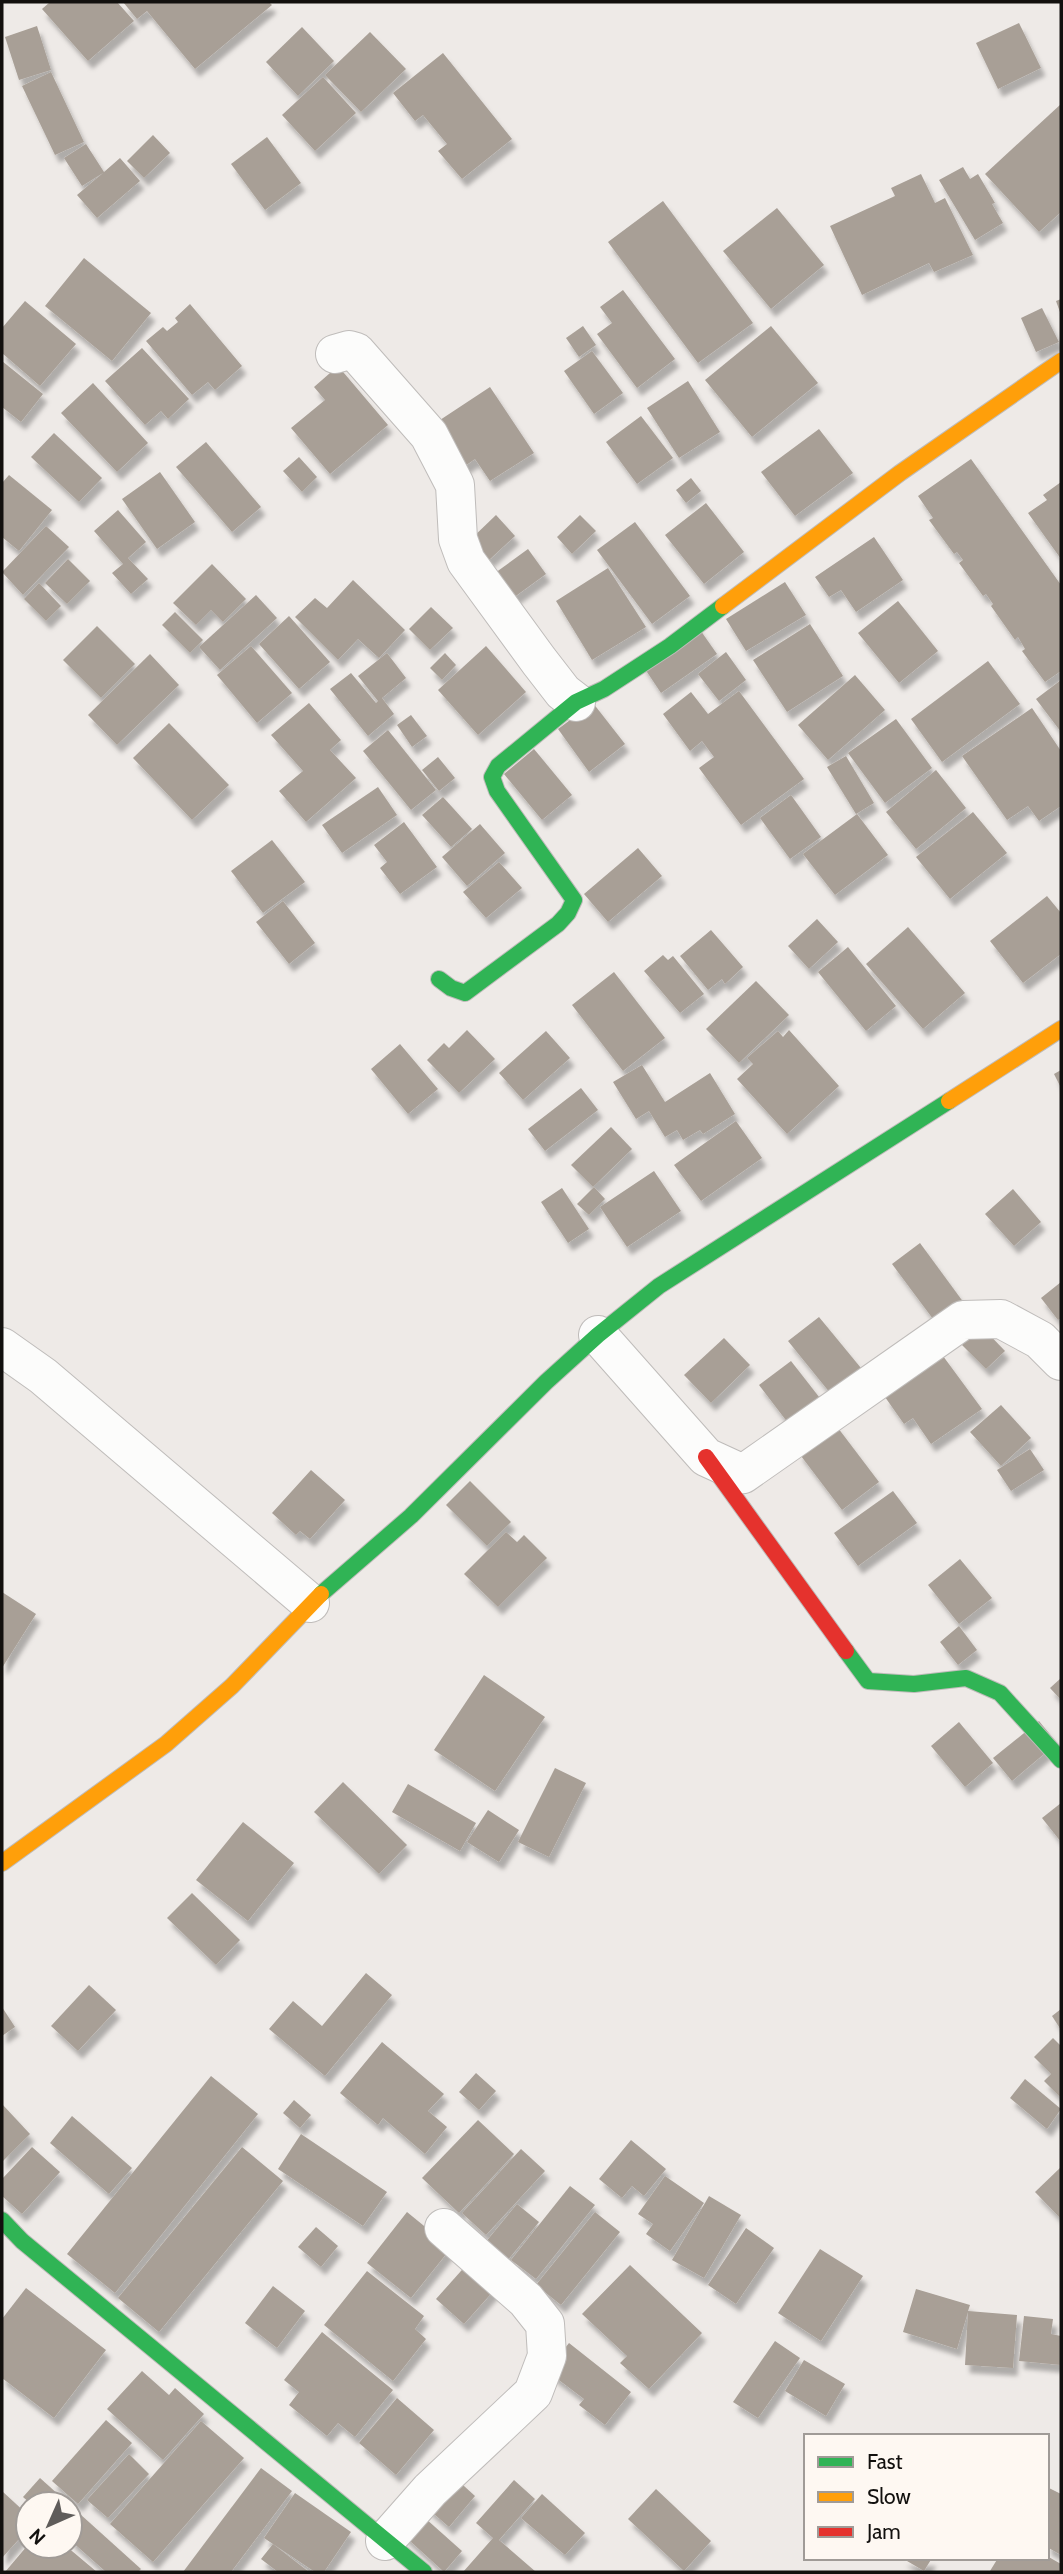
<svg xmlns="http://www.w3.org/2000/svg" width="1063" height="2574" font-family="Cabin,sans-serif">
	<defs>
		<filter id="shadow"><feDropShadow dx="4.5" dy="8" stdDeviation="2" flood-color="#0004"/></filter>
	</defs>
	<rect width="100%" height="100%" fill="#eeeae7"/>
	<g fill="#a89f96" filter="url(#shadow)">
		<path d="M 50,2 L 117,2 L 134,21 L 88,61 L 42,9 Z"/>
		<path d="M 123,2 L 269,2 L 272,5 L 195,69 L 147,11 L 137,19 Z"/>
		<path d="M 1019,23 L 1041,68 L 998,89 L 976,43 Z"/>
		<path d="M 37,26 L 51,70 L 19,80 L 5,37 Z"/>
		<path d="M 302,27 L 334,61 L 298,96 L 266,62 Z"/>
		<path d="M 370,32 L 406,69 L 361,112 L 325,75 Z"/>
		<path d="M 443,53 L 512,139 L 462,179 L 438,151 L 447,144 L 423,115 L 415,121 L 393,93 Z"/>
		<path d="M 51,72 L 84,142 L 55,155 L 22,86 Z"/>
		<path d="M 323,77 L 356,113 L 315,151 L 282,115 Z"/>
		<path d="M 1061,104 L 1061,212 L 1039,232 L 985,174 Z"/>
		<path d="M 153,135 L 170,153 L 144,178 L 127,161 Z"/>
		<path d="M 267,137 L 301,183 L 265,210 L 231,164 Z"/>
		<path d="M 86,144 L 104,172 L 120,158 L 140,181 L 97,218 L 77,195 L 103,173 L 82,186 L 64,158 Z"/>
		<path d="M 963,167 L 970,179 L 978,174 L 995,203 L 992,204 L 1003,223 L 975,240 L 939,180 Z"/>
		<path d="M 921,174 L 935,203 L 945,198 L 973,255 L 934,272 L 929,263 L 862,295 L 830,226 L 895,196 L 891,188 Z"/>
		<path d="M 663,201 L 753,323 L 698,363 L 608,242 Z"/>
		<path d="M 777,208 L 824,265 L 771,309 L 723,251 Z"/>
		<path d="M 84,258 L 151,313 L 112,361 L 45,306 Z"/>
		<path d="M 623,290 L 675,359 L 637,388 L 597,334 L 612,323 L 600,307 Z"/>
		<path d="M 1061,299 L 1061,315 L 1056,301 Z"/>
		<path d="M 25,301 L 76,344 L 40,386 L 2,353 L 2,328 Z"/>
		<path d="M 190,304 L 242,366 L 215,390 L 208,382 L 192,395 L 146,341 L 163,327 L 167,331 L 178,322 L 175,318 Z"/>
		<path d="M 1042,308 L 1059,342 L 1036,352 L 1021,318 Z"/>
		<path d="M 583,326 L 596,345 L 579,357 L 566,338 Z"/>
		<path d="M 771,326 L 818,383 L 752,437 L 705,380 Z"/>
		<path d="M 142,348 L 189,399 L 168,419 L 161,411 L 145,425 L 105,381 Z"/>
		<path d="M 592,351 L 623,393 L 594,414 L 564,371 Z"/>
		<path d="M 2,361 L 43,394 L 21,422 L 2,407 Z"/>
		<path d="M 338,366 L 388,425 L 330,474 L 291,428 L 325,400 L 314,387 Z"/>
		<path d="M 688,381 L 720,432 L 679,458 L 647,408 Z"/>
		<path d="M 93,383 L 148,443 L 117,472 L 61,413 Z"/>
		<path d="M 490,387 L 534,453 L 490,481 L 475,459 L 462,468 L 440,420 Z"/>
		<path d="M 641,416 L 673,458 L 637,484 L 606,442 Z"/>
		<path d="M 819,429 L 853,473 L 795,516 L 761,472 Z"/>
		<path d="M 54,433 L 102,478 L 79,502 L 31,457 Z"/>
		<path d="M 206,442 L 261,507 L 232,532 L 176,467 Z"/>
		<path d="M 299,457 L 317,477 L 302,492 L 283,471 Z"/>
		<path d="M 971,459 L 1061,585 L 1061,671 L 1045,682 L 1022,651 L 1025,649 L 1018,637 L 1015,640 L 991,606 L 993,604 L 986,594 L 983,596 L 959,563 L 963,560 L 957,552 L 954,554 L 929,520 L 933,518 L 918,496 Z"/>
		<path d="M 160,472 L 195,522 L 157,549 L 122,499 Z"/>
		<path d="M 9,475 L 52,510 L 19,551 L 2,537 L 2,483 Z"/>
		<path d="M 691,478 L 701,491 L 686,503 L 676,490 Z"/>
		<path d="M 1061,482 L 1061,559 L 1028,513 L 1047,500 L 1043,495 Z"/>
		<path d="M 706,503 L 744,552 L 704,584 L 665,535 Z"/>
		<path d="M 118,510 L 146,542 L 128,558 L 148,579 L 131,594 L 112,573 L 123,564 L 94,531 Z"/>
		<path d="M 496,515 L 515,536 L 489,560 L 470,540 Z"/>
		<path d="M 580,515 L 596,531 L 572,554 L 557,537 Z"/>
		<path d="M 635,522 L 690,596 L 652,624 L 597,550 Z"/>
		<path d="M 46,526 L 69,547 L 23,595 L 2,572 Z"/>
		<path d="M 874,537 L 903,580 L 856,612 L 841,590 L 829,597 L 815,577 Z"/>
		<path d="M 528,549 L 546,574 L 502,606 L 484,581 Z"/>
		<path d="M 68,559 L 90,581 L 67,604 L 45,583 Z"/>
		<path d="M 212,564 L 246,599 L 223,622 L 211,610 L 196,625 L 173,603 Z"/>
		<path d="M 608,568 L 646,627 L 592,660 L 556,601 Z"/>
		<path d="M 353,580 L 405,630 L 379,658 L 358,639 L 338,660 L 295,617 L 315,598 L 327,608 Z"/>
		<path d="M 785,582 L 806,615 L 746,651 L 726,619 Z"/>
		<path d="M 39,583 L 61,606 L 46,621 L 24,599 Z"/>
		<path d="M 256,595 L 277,618 L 220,670 L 199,647 Z"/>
		<path d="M 898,601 L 938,651 L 899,683 L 858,633 Z"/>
		<path d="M 431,607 L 453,628 L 430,650 L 409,629 Z"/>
		<path d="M 175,612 L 203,640 L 190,653 L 162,625 Z"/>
		<path d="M 289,616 L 330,662 L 299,689 L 259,644 Z"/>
		<path d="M 696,624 L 717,654 L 661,693 L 641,663 Z"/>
		<path d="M 810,624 L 843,676 L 787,712 L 753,660 Z"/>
		<path d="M 97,626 L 135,664 L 101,698 L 63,660 Z"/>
		<path d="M 251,646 L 292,693 L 257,723 L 217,675 Z"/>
		<path d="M 486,646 L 526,692 L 478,735 L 438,690 Z"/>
		<path d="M 726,652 L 746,680 L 719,701 L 698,674 Z"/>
		<path d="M 387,653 L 406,678 L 382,698 L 394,714 L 368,736 L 330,689 L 351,673 L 376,703 L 378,701 L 358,676 Z"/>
		<path d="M 445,653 L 456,665 L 442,680 L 430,668 Z"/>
		<path d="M 150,654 L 179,685 L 117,745 L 88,715 Z"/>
		<path d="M 988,661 L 1020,704 L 942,762 L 911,719 Z"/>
		<path d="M 855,675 L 885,710 L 828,760 L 798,725 Z"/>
		<path d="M 1061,680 L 1061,732 L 1036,699 Z"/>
		<path d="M 739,691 L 804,779 L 741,825 L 699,768 L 714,757 L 702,741 L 690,751 L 663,714 L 691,692 L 708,714 Z"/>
		<path d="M 309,703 L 341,740 L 330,750 L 356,778 L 306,822 L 279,791 L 303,771 L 271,735 Z"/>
		<path d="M 593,703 L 625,744 L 589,772 L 558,729 Z"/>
		<path d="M 1032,708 L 1061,751 L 1061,806 L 1039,821 L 1028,806 L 1007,820 L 962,756 Z"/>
		<path d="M 411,715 L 427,736 L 412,747 L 397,725 Z"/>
		<path d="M 896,719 L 932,768 L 885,803 L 848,753 Z"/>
		<path d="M 169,723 L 229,785 L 192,820 L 133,758 Z"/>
		<path d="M 388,730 L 436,790 L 411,810 L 363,751 Z"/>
		<path d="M 534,749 L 572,795 L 542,820 L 504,774 Z"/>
		<path d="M 846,756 L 874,803 L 856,814 L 827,767 Z"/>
		<path d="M 438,757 L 455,778 L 439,791 L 422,770 Z"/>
		<path d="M 936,770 L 966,808 L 916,849 L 886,812 Z"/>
		<path d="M 378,787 L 397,815 L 342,853 L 322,825 Z"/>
		<path d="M 791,795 L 821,837 L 790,859 L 760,818 Z"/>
		<path d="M 443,797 L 472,829 L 451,847 L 422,815 Z"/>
		<path d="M 973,812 L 1007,853 L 950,899 L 916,857 Z"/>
		<path d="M 857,814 L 888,855 L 835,895 L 803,854 Z"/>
		<path d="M 404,822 L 437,867 L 400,894 L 380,868 L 387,862 L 374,845 Z"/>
		<path d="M 480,824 L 505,853 L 467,886 L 442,857 Z"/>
		<path d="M 272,840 L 305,882 L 263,913 L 231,871 Z"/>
		<path d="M 638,848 L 662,876 L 608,922 L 584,894 Z"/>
		<path d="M 499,862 L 522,888 L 486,918 L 463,892 Z"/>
		<path d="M 1047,896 L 1061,913 L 1061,954 L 1023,983 L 990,941 Z"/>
		<path d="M 283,901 L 315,943 L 289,964 L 256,922 Z"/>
		<path d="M 817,919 L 838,942 L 809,969 L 788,946 Z"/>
		<path d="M 908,927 L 965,993 L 923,1029 L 866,964 Z"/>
		<path d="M 711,930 L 743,967 L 725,984 L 722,979 L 708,990 L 680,956 Z"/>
		<path d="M 848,947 L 896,1006 L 866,1031 L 818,972 Z"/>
		<path d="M 663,955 L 668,960 L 673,956 L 704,994 L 680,1013 L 644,971 Z"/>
		<path d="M 614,972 L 665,1038 L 623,1071 L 572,1005 Z"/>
		<path d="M 756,981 L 789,1015 L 739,1063 L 706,1029 Z"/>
		<path d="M 467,1030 L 495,1059 L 459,1093 L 427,1060 L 444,1043 L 449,1048 Z"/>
		<path d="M 789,1030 L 839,1086 L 787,1134 L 737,1079 L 753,1064 L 747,1058 L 778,1031 L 783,1037 Z"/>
		<path d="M 546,1031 L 570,1058 L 523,1100 L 499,1073 Z"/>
		<path d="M 400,1044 L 438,1089 L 408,1114 L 371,1069 Z"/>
		<path d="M 642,1065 L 665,1102 L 710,1073 L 735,1114 L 703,1134 L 700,1130 L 683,1140 L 677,1130 L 665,1137 L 649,1111 L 636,1119 L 613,1082 Z"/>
		<path d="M 1061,1070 L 1061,1088 L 1054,1074 Z"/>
		<path d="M 581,1088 L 598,1110 L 545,1151 L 528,1129 Z"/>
		<path d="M 736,1121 L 762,1158 L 701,1201 L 674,1165 Z"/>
		<path d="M 611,1127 L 632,1149 L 593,1187 L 571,1165 Z"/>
		<path d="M 654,1171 L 681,1211 L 627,1247 L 600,1207 Z"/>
		<path d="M 594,1187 L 605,1199 L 589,1215 L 577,1204 Z"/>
		<path d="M 562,1188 L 589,1229 L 568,1243 L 541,1202 Z"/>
		<path d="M 1013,1189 L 1041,1222 L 1014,1246 L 985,1214 Z"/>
		<path d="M 920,1243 L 964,1303 L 936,1323 L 892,1264 Z"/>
		<path d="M 1061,1282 L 1061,1318 L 1058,1320 L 1041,1298 Z"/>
		<path d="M 819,1317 L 870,1379 L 839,1404 L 788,1341 Z"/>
		<path d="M 981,1326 L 1005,1351 L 986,1369 L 962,1345 Z"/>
		<path d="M 724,1338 L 750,1365 L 711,1403 L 684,1375 Z"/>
		<path d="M 943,1356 L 982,1409 L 931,1444 L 913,1418 L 904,1424 L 885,1397 Z"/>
		<path d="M 791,1361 L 830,1411 L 798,1436 L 759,1385 Z"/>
		<path d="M 1001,1405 L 1031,1438 L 1001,1466 L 970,1432 Z"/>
		<path d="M 835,1424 L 879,1482 L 842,1510 L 798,1452 Z"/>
		<path d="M 1030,1449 L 1044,1470 L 1011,1491 L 997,1470 Z"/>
		<path d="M 311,1470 L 345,1500 L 310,1539 L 300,1531 L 296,1535 L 272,1513 Z"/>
		<path d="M 470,1481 L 511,1522 L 487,1546 L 446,1505 Z"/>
		<path d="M 893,1491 L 917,1523 L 858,1566 L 834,1533 Z"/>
		<path d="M 506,1532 L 517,1542 L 524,1535 L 547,1558 L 498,1607 L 464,1574 Z"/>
		<path d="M 960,1559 L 992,1598 L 959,1624 L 928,1585 Z"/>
		<path d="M 2,1592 L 36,1614 L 2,1668 Z"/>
		<path d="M 959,1626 L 977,1650 L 958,1665 L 940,1642 Z"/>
		<path d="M 484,1675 L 545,1717 L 495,1791 L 434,1750 Z"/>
		<path d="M 1061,1678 L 1061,1700 L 1050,1688 Z"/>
		<path d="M 1039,1721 L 1057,1743 L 1012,1781 L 993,1758 Z"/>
		<path d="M 959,1722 L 993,1763 L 965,1787 L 931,1746 Z"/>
		<path d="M 555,1768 L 586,1783 L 549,1857 L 518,1842 Z"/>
		<path d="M 343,1782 L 407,1845 L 379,1874 L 314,1812 Z"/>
		<path d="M 408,1784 L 476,1823 L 460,1851 L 392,1812 Z"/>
		<path d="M 1061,1803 L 1061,1842 L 1042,1818 Z"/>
		<path d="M 488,1810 L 519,1830 L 499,1862 L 467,1842 Z"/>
		<path d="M 243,1822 L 294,1863 L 248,1921 L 196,1880 Z"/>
		<path d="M 192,1893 L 240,1940 L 216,1965 L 167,1918 Z"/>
		<path d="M 366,1973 L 392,1995 L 325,2076 L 269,2029 L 293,2001 L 322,2026 Z"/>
		<path d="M 89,1985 L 116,2010 L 78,2051 L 51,2026 Z"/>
		<path d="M 2,2007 L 15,2027 L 2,2036 Z"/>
		<path d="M 1061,2009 L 1061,2030 L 1052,2016 Z"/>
		<path d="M 1053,2038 L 1061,2046 L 1061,2098 L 1044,2081 L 1051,2074 L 1034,2057 Z"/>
		<path d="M 382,2042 L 444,2094 L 428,2111 L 447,2127 L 425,2154 L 383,2118 L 378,2125 L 340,2093 Z"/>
		<path d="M 476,2073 L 496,2091 L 479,2110 L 459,2092 Z"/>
		<path d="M 211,2076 L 258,2114 L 115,2293 L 67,2254 Z"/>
		<path d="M 1025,2079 L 1061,2109 L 1047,2129 L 1010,2098 Z"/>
		<path d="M 294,2100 L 311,2115 L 300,2128 L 283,2113 Z"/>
		<path d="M 2,2104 L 30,2134 L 2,2162 Z"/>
		<path d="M 72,2116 L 132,2168 L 109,2194 L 50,2143 Z"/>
		<path d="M 478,2120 L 514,2154 L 459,2213 L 422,2178 Z"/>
		<path d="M 301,2134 L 387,2192 L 363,2226 L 278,2169 Z"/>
		<path d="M 631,2140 L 666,2169 L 644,2196 L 632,2186 L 622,2198 L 599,2179 Z"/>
		<path d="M 32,2147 L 60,2172 L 22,2214 L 2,2196 L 2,2179 Z"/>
		<path d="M 242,2147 L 283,2181 L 159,2332 L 118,2298 Z"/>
		<path d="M 521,2149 L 545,2171 L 486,2235 L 462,2213 Z"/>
		<path d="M 1061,2167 L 1061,2219 L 1035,2192 Z"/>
		<path d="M 665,2176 L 704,2203 L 670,2251 L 646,2234 L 653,2224 L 638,2214 Z"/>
		<path d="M 570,2186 L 595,2205 L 536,2279 L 511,2260 Z"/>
		<path d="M 709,2196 L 741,2215 L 704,2278 L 672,2260 Z"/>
		<path d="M 517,2204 L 539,2222 L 507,2261 L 485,2243 Z"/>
		<path d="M 407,2212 L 451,2248 L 411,2298 L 367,2263 Z"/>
		<path d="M 595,2212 L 620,2232 L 561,2305 L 536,2285 Z"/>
		<path d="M 316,2227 L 338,2246 L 321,2267 L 298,2247 Z"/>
		<path d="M 746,2228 L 774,2248 L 736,2304 L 708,2285 Z"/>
		<path d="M 820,2249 L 863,2276 L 821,2341 L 778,2313 Z"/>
		<path d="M 469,2262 L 497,2287 L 464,2324 L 436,2299 Z"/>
		<path d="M 630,2265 L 702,2333 L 649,2389 L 620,2363 L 627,2356 L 582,2314 Z"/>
		<path d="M 367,2271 L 424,2316 L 415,2329 L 426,2339 L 393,2381 L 324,2325 Z"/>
		<path d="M 273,2286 L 305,2311 L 277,2348 L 245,2323 Z"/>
		<path d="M 26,2288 L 106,2350 L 54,2418 L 2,2378 L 2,2319 Z"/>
		<path d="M 916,2289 L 970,2305 L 968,2311 L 1017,2315 L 1013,2368 L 965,2365 L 968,2312 L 957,2349 L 903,2332 Z"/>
		<path d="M 1024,2316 L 1053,2319 L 1051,2334 L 1061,2336 L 1061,2365 L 1019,2361 Z"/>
		<path d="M 322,2332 L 393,2390 L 355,2437 L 338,2423 L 327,2436 L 289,2405 L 299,2392 L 284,2380 Z"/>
		<path d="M 775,2341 L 800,2358 L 758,2418 L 733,2402 Z"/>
		<path d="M 569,2343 L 631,2392 L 605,2425 L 579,2405 L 584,2399 L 547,2371 Z"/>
		<path d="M 804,2360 L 845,2384 L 826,2416 L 785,2391 Z"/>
		<path d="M 142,2371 L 169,2395 L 175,2388 L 204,2414 L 163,2460 L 107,2409 Z"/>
		<path d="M 397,2398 L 434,2430 L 396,2475 L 359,2443 Z"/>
		<path d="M 106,2420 L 132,2443 L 78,2504 L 52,2481 Z"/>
		<path d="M 201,2421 L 244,2458 L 153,2562 L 110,2524 Z"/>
		<path d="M 129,2454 L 149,2474 L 108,2518 L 87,2500 Z"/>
		<path d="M 261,2468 L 292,2491 L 231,2572 L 183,2572 Z"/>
		<path d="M 453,2476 L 475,2496 L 449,2527 L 426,2507 Z"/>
		<path d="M 40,2478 L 69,2504 L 31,2504 L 23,2497 Z"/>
		<path d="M 514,2480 L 535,2499 L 499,2540 L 536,2572 L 463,2572 L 493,2538 L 476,2523 Z"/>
		<path d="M 1047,2487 L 1061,2494 L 1061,2555 L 1047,2547 Z"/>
		<path d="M 656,2489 L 711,2541 L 684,2571 L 628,2519 Z"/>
		<path d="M 2,2491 L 28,2515 L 28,2529 L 2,2558 Z"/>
		<path d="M 295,2493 L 351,2532 L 324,2572 L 315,2572 L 264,2538 Z"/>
		<path d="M 542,2494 L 585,2533 L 565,2555 L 521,2518 Z"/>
		<path d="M 70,2505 L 141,2569 L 138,2572 L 106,2572 L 70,2540 Z"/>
		<path d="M 416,2510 L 462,2551 L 444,2572 L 398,2530 Z"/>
		<path d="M 273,2544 L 309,2572 L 278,2572 L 261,2559 Z"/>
		<path d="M 27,2546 L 66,2546 L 97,2572 L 5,2572 Z"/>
		<path d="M 1047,2556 L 1061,2564 L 1061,2572 L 990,2571 L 998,2558 L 1047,2558 Z"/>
		<path d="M 902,2558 L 932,2558 L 924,2571 Z"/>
	</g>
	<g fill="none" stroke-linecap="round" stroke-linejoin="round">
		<defs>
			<g id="street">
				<path d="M 335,354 L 349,350 L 356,352 L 429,435 L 455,485 L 458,539 L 466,561 L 539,661 L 563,692 L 576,702"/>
				<path d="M 598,1335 L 706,1457 L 743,1474 L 963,1320 L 1001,1319 L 1040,1340 L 1061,1361"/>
				<path d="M 2,1347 L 43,1376 L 310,1603"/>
				<path d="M 385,2541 L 430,2490 L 533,2393 L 547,2356 L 545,2324 L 526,2300 L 444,2228"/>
			</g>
			<g id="fast">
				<path d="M 439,979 L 451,988 L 465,993 L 558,924 L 568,913 L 574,900 L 497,791 L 492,777 L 498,766 L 576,702 L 604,689 L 670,646 L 723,606"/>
				<path d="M 321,1594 L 411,1516 L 546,1382 L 598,1335 L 659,1286 L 949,1101"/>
				<path d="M 846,1651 L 868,1681 L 914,1684 L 966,1678 L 1000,1693 L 1061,1760"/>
				<path d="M 2,2220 L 22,2241 L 424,2572"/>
			</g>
			<g id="slow">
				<path d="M 723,606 L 900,473 L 1061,361"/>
				<path d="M 949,1101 L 1061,1029"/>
				<path d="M 2,1863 L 166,1744 L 232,1686 L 321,1594"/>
			</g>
			<path id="jam" d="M 706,1457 L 846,1651"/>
		</defs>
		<use href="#street" stroke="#bfbcba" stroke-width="40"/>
		<use href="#fast" stroke="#bfbcba" stroke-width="18"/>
		<use href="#slow" stroke="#bfbcba" stroke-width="18"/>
		<use href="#jam" stroke="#bfbcba" stroke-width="18"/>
		<use href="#street" stroke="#fcfcfb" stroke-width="38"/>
		<use href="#fast" stroke="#30b455" stroke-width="16"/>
		<use href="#slow" stroke="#ff9f0a" stroke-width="16"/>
		<use href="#jam" stroke="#e5322d" stroke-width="16"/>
	</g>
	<rect width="1063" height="2574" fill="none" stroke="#12100e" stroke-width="7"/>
	<rect x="804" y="2434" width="245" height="126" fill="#fef8f2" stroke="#a09b97" stroke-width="2"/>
	<rect x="818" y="2457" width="35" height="10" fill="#30b455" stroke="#a09b97" stroke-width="2"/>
	<text x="867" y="2469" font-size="21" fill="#12100e">Fast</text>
	<rect x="818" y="2492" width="35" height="10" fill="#ff9f0a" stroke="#a09b97" stroke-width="2"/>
	<text x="867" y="2504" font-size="21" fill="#12100e">Slow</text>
	<rect x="818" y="2527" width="35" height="10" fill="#e5322d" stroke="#a09b97" stroke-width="2"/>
	<text x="867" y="2539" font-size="21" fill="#12100e">Jam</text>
	<g transform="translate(49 2525) rotate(225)"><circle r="33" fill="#fef8f2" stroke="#a09b97" stroke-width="2"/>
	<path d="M0-5L12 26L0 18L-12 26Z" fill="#5f5c5a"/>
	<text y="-10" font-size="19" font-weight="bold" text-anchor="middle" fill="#12100e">N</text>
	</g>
</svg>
